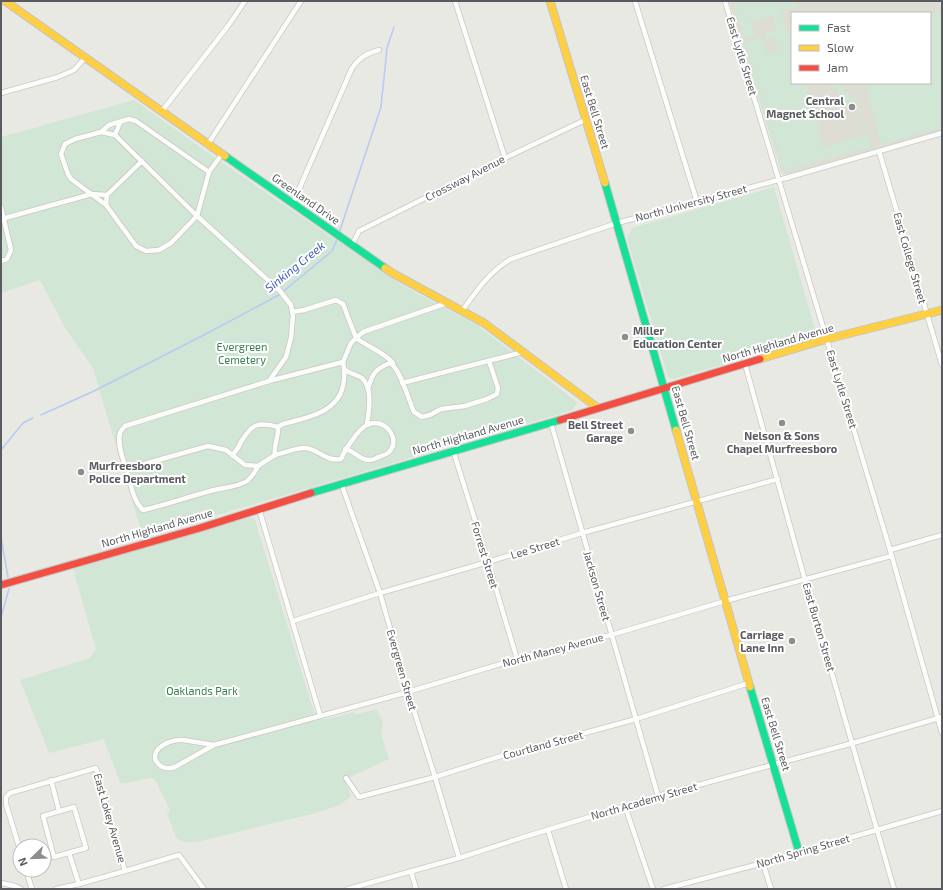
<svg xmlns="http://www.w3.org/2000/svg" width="943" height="890" font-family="'Exo 2',sans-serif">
	<rect width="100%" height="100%" fill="#e9e9e4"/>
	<path fill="#ddddd3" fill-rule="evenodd" d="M 729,1 L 939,1 L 942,10 L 942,130 L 788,174 L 783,174 L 781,172 ZM 792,13 L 930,13 L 930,83 L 792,83 Z"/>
	<g fill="#d1e6d5">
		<path d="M 733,1 L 795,1 L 797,7 L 781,10 L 787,32 L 792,31 L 792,83 L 805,83 L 811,102 L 815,102 L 811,105 L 817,124 L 821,123 L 822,125 L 818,128 L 823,147 L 867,134 L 860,111 L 855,110 L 859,108 L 862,112 L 871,147 L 785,171 L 746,43 L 762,37 L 766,52 L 769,52 L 770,54 L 776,52 L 776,50 L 778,48 L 775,37 L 766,40 L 764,34 L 776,29 L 772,16 L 751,22 L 755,36 L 745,40 Z"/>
		<path d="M 937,10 L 940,12 L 942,18 L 942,127 L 881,145 L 869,102 L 868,95 L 870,83 L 930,83 L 930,19 Z"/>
		<path d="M 745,43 L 784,172 L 781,172 L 743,44 Z"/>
		<path d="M 831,83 L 840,83 L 839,84 L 853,99 L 857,97 L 859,101 L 855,103 L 853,100 L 846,102 L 847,107 L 839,109 L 835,97 L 840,96 L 837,88 L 833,88 Z"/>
		<path d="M 134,100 L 221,162 L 402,285 L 477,325 L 577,402 L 573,410 L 143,537 L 93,368 L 65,328 L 40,280 L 1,293 L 1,137 Z"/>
		<path d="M 774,187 L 817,336 L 816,338 L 672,379 L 668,377 L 627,239 L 632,228 Z"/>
		<path d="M 251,517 L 255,520 L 316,719 L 327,719 L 354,712 L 355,715 L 377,709 L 383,722 L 381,734 L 389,759 L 350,777 L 345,781 L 351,796 L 340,805 L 316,813 L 197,842 L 185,842 L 177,839 L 167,814 L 170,810 L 155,780 L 151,778 L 121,784 L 104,740 L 100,740 L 49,753 L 20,680 L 90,658 L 96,649 L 73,569 Z"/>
	</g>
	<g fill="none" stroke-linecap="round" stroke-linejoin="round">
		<g stroke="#b7caf4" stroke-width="1.5">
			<path d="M 339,233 L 381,107 L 387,48 L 394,27"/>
			<path d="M 41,415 L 94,391 L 202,336 L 279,295 L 332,251 L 338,237"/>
			<path d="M 1,450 L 23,423 L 33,418"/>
			<path d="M 1,537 L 8,577"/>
			<path d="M 1,617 L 9,589"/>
		</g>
		<defs>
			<g id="street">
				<path d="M 455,1 L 505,158"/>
				<path d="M 635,1 L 697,202"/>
				<path d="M 725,1 L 890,550 L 942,733"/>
				<path d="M 1,93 L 58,77 L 74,70 L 86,57"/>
				<path d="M 162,111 L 228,26 L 245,1"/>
				<path d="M 101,132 L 115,135 L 197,216 L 280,291 L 291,305 L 293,316 L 291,338 L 286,357 L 269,381 L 125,426 C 124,428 120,431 120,433 C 117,444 123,459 126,469 L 208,446 L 226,450 L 245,465 L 258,466 L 275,455 C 273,446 279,437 278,427 C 258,422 252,423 241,442 C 238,448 237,451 232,455"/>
				<path d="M 115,135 L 120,123"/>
				<path d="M 208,144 L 301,1"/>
				<path d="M 879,151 L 942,365"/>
				<path d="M 209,172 L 136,121 L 129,119 L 109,125 L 101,132 L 75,139 L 65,144 L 61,154 L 68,174 L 71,179 L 106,205 L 136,246 L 146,251 L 159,250 L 171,243 L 197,216 L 209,172 L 222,154"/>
				<path d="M 293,203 L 352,68 C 361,56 366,54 379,50"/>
				<path d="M 106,205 L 107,195 L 142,161"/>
				<path d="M 1,207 L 11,250 L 7,259 L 1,261"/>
				<path d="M 5,218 L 92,194 L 107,195"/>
				<path d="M 352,245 L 359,231 L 505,158 L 585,120"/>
				<path d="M 462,311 C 477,290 488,273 511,259 L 617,223 L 786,178 L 942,133"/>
				<path d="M 292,312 L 304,310 L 336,300 L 343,304 L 356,338 L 351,343 L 343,362"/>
				<path d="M 393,363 C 384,352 368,347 356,338 L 363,332 L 447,303"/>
				<path d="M 745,364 L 805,580 L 894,889"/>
				<path d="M 345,370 C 350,374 356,374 362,378 C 373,388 369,411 367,424"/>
				<path d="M 269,381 L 343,362 C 345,371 345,377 343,386 C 337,413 306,418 283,424 L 278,427"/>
				<path d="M 402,383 L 523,352"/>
				<path d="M 368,389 C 372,374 375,369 390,363 C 400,368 409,401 414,412 L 422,417 L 430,415 L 441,409 L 465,406 L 487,399 L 497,394 L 498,388 L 489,361"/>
				<path d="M 551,423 L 658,796"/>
				<path d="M 453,450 L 488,562 L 517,659"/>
				<path d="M 275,455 C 284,453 295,448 304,448 C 318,448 325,462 341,459 C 345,450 358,429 367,425 C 384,416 403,440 388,453 C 385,455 381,456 379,457 C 376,458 373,460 370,460 C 360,461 354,450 345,449"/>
				<path d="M 126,469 C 131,482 132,500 143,510 C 167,505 190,496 214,490 C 225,487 238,487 247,481 C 252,477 255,472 258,466"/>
				<path d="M 341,483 L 380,593 L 410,698 L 435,777 L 459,858"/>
				<path d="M 259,509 L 320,715"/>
				<path d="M 890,550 L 942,535"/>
				<path d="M 293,621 L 380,593 L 488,562 L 582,533 L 778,479"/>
				<path d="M 179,740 L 183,740 L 214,745 L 175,767 C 166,770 159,767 155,759 C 154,747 168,741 179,740 Z"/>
				<path d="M 214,745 L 408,692 L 517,659 L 611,635 L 725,601 L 891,556"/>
				<path d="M 346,778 L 359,797 L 435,777 L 501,756 L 636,719 L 749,683"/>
				<path d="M 51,780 L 59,811"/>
				<path d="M 625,806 L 653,889"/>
				<path d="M 74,807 L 86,848 L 54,857 L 43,816 Z"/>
				<path d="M 548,830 L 566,889"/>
				<path d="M 20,850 L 6,804 L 6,797 L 10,793 L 96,768 L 125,871 L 179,855 L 204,889"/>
				<path d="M 69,853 L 79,884"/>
				<path d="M 763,863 L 771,889"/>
				<path d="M 26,870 L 32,889"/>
				<path d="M 411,871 L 416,889"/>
				<path d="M 1,883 L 15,886 L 21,889"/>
				<path d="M 56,889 L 79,884 L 125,871"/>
				<path d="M 348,889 L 459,858 L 524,837 L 658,796 L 853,743 L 942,717"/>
				<path d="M 664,889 L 763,863 L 942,811"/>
			</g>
			<g id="fast">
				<path d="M 225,156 L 385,268"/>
				<path d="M 605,183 L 676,430"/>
				<path d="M 311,493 L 560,420"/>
				<path d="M 750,687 L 799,852"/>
			</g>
			<g id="slow">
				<path d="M 5,1 L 225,156"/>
				<path d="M 550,1 L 605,183"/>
				<path d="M 385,268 L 394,274 L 484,323 L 598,408"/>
				<path d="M 760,359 L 827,339 L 942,310"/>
				<path d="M 676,430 L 750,687"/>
			</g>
			<g id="jam">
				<path d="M 560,420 L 760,359"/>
				<path d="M 1,585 L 200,528 L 311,493"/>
			</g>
		</defs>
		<use href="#street" stroke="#c7c7c6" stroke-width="6"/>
		<use href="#fast" stroke="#c5c5c5" stroke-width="9"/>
		<use href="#slow" stroke="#c5c5c5" stroke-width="9"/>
		<use href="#jam" stroke="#c5c5c5" stroke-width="9"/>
		<use href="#street" stroke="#fcfcfb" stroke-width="4.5"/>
		<use href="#fast" stroke="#16e098" stroke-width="7"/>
		<use href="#slow" stroke="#ffcf43" stroke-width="7"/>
		<use href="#jam" stroke="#f24e42" stroke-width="7"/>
	</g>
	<g fill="#8c8d8f" stroke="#fff" stroke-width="1.5">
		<circle cx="852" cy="107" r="4"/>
		<circle cx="625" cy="337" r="4"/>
		<circle cx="782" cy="423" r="4"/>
		<circle cx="631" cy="431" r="4"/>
		<circle cx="81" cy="472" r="4"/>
		<circle cx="792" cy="641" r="4"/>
	</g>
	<g text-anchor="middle" stroke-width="4" stroke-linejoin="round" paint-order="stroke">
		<g font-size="11" fill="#5a5b61" stroke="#fff">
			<text transform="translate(742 56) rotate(73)" y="4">East Lytle Street</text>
			<text transform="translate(595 112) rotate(73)" y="4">East Bell Street</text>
			<text transform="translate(465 178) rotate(-27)" y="4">Crossway Avenue</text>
			<text transform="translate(306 199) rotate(35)" y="4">Greenland Drive</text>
			<text transform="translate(691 203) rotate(-15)" y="4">North University Street</text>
			<text transform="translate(910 258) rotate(74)" y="4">East College Street</text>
			<text transform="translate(778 343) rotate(-16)" y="4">North Highland Avenue</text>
			<text transform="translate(842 389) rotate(73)" y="4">East Lytle Street</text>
			<text transform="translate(686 423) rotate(74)" y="4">East Bell Street</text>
			<text transform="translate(468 435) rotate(-16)" y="4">North Highland Avenue</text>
			<text transform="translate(157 528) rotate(-16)" y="4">North Highland Avenue</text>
			<text transform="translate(535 548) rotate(-17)" y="4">Lee Street</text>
			<text transform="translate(485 555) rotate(73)" y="4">Forrest Street</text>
			<text transform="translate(597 586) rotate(74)" y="4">Jackson Street</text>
			<text transform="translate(819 627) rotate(74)" y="4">East Burton Street</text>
			<text transform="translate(553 650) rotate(-15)" y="4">North Maney Avenue</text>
			<text transform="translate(402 670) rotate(74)" y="4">Evergreen Street</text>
			<text transform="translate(776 734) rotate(73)" y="4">East Bell Street</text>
			<text transform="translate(543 745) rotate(-15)" y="4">Courtland Street</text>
			<text transform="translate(644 801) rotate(-16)" y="4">North Academy Street</text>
			<text transform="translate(110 818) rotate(74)" y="4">East Lokey Avenue</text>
			<text transform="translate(803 851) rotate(-16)" y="4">North Spring Street</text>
		</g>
		<g font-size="11" font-weight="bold" fill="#5a5b61" stroke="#fff" text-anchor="end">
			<text x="844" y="105">Central<tspan x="844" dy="13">Magnet School</tspan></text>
			<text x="633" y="335" text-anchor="start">Miller<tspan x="633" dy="13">Education Center</tspan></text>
			<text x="623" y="429">Bell Street<tspan x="623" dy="13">Garage</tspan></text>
			<text x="782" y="440" text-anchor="middle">Nelson &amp; Sons<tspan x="782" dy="13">Chapel Murfreesboro</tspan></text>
			<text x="89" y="470" text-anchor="start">Murfreesboro<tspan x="89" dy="13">Police Department</tspan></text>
			<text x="784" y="639">Carriage<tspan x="784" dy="13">Lane Inn</tspan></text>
		</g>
		<g font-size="11" fill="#38824f" stroke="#fff">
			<text x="242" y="351">Evergreen<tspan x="242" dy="13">Cemetery</tspan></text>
			<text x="202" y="695">Oaklands Park</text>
		</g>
		<g font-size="12" font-style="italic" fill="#4761bc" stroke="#fff">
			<text transform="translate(295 267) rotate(-39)" y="4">Sinking Creek</text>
		</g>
	</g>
	<rect width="943" height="890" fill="none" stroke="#5a5b61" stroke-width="4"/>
	<rect x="791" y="12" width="140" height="72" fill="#ffffff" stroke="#bdbdc0"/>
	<rect x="799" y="25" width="20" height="6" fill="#16e098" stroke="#bdbdc0"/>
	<text x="827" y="32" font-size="12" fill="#5a5b61">Fast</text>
	<rect x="799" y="45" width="20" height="6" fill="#ffcf43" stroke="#bdbdc0"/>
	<text x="827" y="52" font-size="12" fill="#5a5b61">Slow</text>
	<rect x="799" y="65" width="20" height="6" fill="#f24e42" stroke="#bdbdc0"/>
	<text x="827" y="72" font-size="12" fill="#5a5b61">Jam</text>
	<g transform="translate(32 858) rotate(247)"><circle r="19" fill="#ffffff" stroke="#bdbdc0"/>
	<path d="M0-3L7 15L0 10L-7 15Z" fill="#8c8d8f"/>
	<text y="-6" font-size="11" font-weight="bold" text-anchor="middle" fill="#5a5b61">N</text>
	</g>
</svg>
